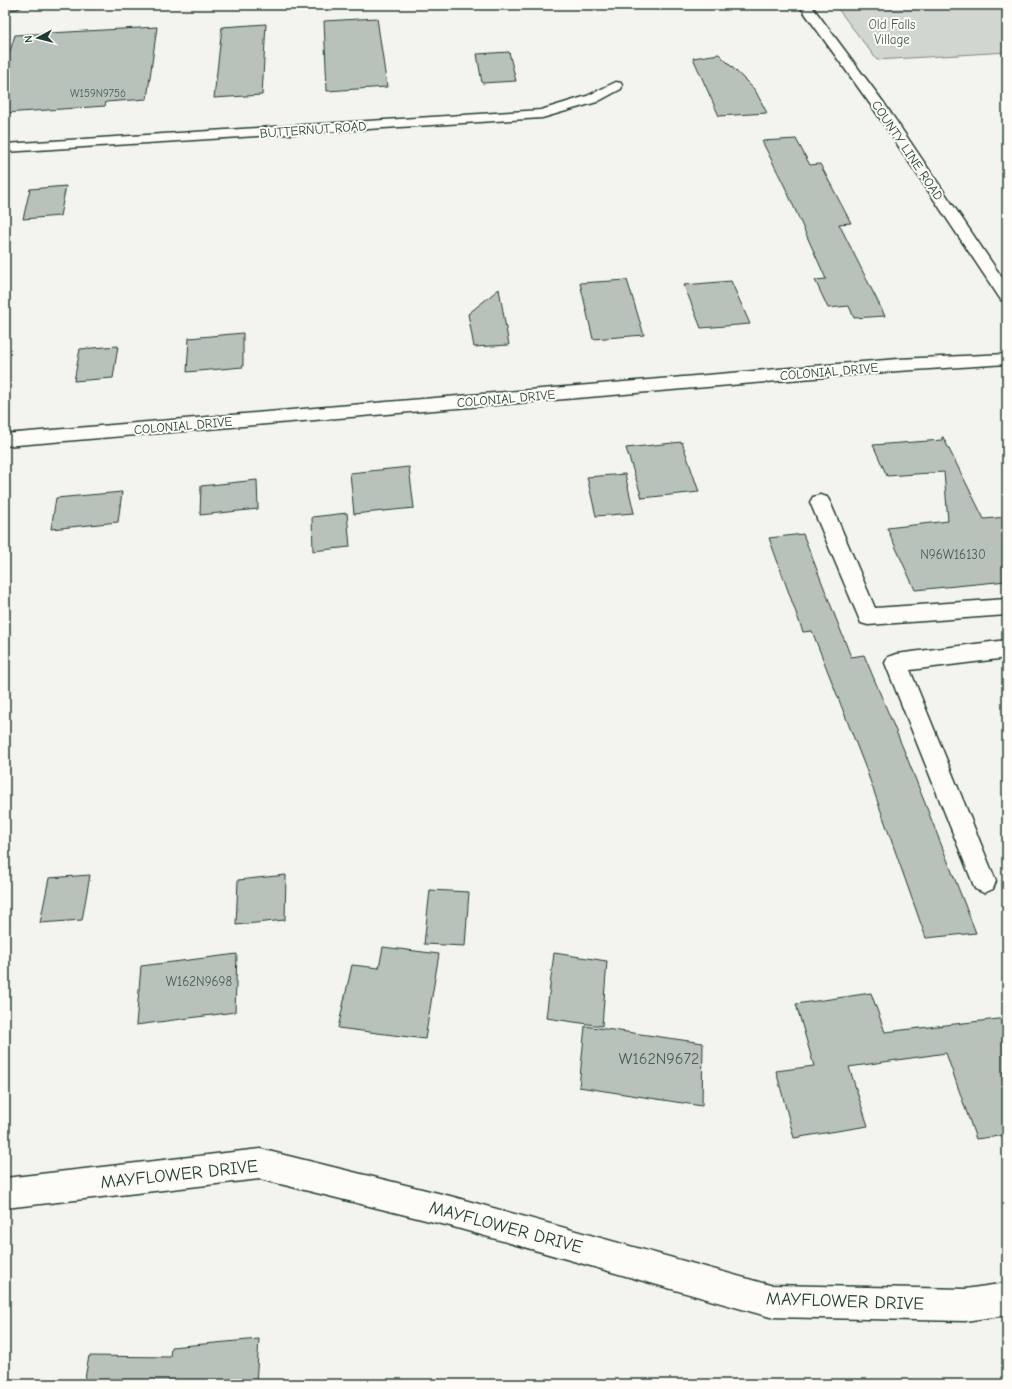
<svg xmlns="http://www.w3.org/2000/svg" width="1012" height="1389" font-family="'Comic Neue',sans-serif">
	<rect width="100%" height="100%" fill="#f4f4ef"/>
	<filter id="ink" filterUnits="userSpaceOnUse"><feTurbulence type="fractalNoise" baseFrequency=".025" numOctaves="2"/><feDisplacementMap in="SourceGraphic" scale="8" xChannelSelector="R" yChannelSelector="G"/><feConvolveMatrix kernelMatrix="1 2 1 2 8 2 1 2 1" color-interpolation-filters="sRGB"/></filter>
	<g filter="url(#ink)">
		<path fill="#d1d6d1" stroke="#788a82" d="M 835,5 L 1007,5 L 1007,52 L 877,60 Z"/>
		<g fill="#b9c1bb" stroke="#1f3d34">
			<path d="M 377,18 L 387,87 L 327,91 L 324,21 Z"/>
			<path d="M 266,24 L 262,95 L 214,98 L 222,27 Z"/>
			<path d="M 157,27 L 147,99 L 106,102 L 105,106 L 5,113 L 5,67 L 15,35 Z"/>
			<path d="M 509,52 L 516,81 L 482,83 L 477,54 Z"/>
			<path d="M 719,54 L 755,90 L 767,113 L 719,116 L 693,58 Z"/>
			<path d="M 796,139 L 810,165 L 820,164 L 851,223 L 839,224 L 885,316 L 854,318 L 849,306 L 828,308 L 815,280 L 826,279 L 785,187 L 762,141 Z"/>
			<path d="M 66,186 L 60,216 L 23,219 L 30,189 Z"/>
			<path d="M 627,280 L 644,335 L 593,339 L 580,283 Z"/>
			<path d="M 731,281 L 750,324 L 701,328 L 684,285 Z"/>
			<path d="M 499,289 L 509,345 L 474,347 L 468,314 Z"/>
			<path d="M 243,333 L 243,367 L 187,372 L 189,338 Z"/>
			<path d="M 118,346 L 113,378 L 74,381 L 80,349 Z"/>
			<path d="M 942,437 L 943,437 L 984,519 L 1007,517 L 1007,581 L 915,590 L 887,528 L 948,521 L 944,472 L 887,476 L 873,445 L 942,440 Z"/>
			<path d="M 682,442 L 699,492 L 642,498 L 626,448 Z"/>
			<path d="M 409,467 L 414,508 L 354,514 L 350,473 Z"/>
			<path d="M 625,474 L 634,513 L 596,516 L 587,477 Z"/>
			<path d="M 257,480 L 258,509 L 200,515 L 201,486 Z"/>
			<path d="M 122,492 L 118,522 L 51,529 L 56,498 Z"/>
			<path d="M 347,513 L 350,547 L 313,551 L 312,517 Z"/>
			<path d="M 803,534 L 851,657 L 864,655 L 906,755 L 976,933 L 926,938 L 866,769 L 812,631 L 803,632 L 769,538 Z"/>
			<path d="M 90,875 L 82,920 L 40,923 L 49,878 Z"/>
			<path d="M 286,875 L 285,920 L 236,925 L 238,880 Z"/>
			<path d="M 430,890 L 469,892 L 465,946 L 424,944 Z"/>
			<path d="M 383,947 L 439,954 L 425,1039 L 338,1028 L 352,965 L 379,968 Z"/>
			<path d="M 554,953 L 607,961 L 602,1026 L 546,1018 Z"/>
			<path d="M 237,954 L 235,1012 L 136,1025 L 141,966 Z"/>
			<path d="M 871,993 L 885,1032 L 1007,1018 L 1007,1135 L 976,1139 L 946,1053 L 849,1067 L 868,1126 L 794,1138 L 776,1071 L 814,1066 L 796,1004 Z"/>
			<path d="M 585,1026 L 703,1043 L 702,1106 L 579,1087 Z"/>
			<path d="M 259,1339 L 256,1384 L 84,1384 L 89,1356 L 170,1357 L 171,1347 Z"/>
		</g>
		<g fill="none" stroke-linecap="round" stroke-linejoin="round">
			<defs>
				<g id="minor">
					<path d="M 5,5 L 24,5 L 18,8 L 5,9 Z"/>
					<path d="M 616,82 L 621,83 L 622,86 L 621,89 L 597,102 L 542,118 L 5,152 L 5,144 L 541,110 L 587,96 Z"/>
					<path d="M 1007,354 L 1007,364 L 898,371 L 5,446 L 5,434 L 898,359 Z"/>
					<path d="M 820,495 L 827,497 L 830,502 L 875,608 L 1007,599 L 1007,615 L 868,625 L 861,623 L 810,502 L 813,497 Z"/>
					<path d="M 1007,640 L 1007,658 L 910,670 L 996,881 L 993,889 L 984,893 L 975,889 L 972,881 L 885,663 L 888,657 L 896,654 Z"/>
					<path d="M 260,1149 L 450,1196 L 770,1285 L 965,1289 L 1007,1283 L 1007,1315 L 965,1321 L 770,1317 L 450,1226 L 260,1179 L 5,1208 L 5,1178 Z"/>
				</g>
				<path id="major" d="M 799,5 L 811,5 L 884,103 L 1007,285 L 1007,302 L 1001,300 L 873,108 Z"/>
			</defs>
			<use href="#minor" stroke="#1f3d34" stroke-width="3"/>
			<use href="#major" stroke="#1f3d34" stroke-width="3"/>
			<use href="#minor" fill="#fdfcf7" fill-rule="evenodd"/>
			<use href="#major" fill="#fdfcf7" fill-rule="evenodd"/>
		</g>
	</g>
	<g text-anchor="middle" stroke-width="4" stroke-linejoin="round" paint-order="stroke">
		<g font-size="11" fill="#465e56">
			<text x="98" y="97">W159N9756</text>
		</g>
		<g font-size="13" fill="#435c53" stroke="#fdfcf7">
			<text x="892" y="29">Old Falls<tspan x="892" dy="15">Village</tspan></text>
		</g>
		<g font-size="13" fill="#1f3d34" stroke="#fdfcf7">
			<text transform="translate(313 129) rotate(-4)" y="5">BUTTERNUT ROAD</text>
			<text transform="translate(908 150) rotate(56)" y="5">COUNTY LINE ROAD</text>
			<text transform="translate(829 371) rotate(-5)" y="5">COLONIAL DRIVE</text>
			<text transform="translate(506 398) rotate(-5)" y="5">COLONIAL DRIVE</text>
			<text transform="translate(183 425) rotate(-5)" y="5">COLONIAL DRIVE</text>
		</g>
		<g font-size="13" fill="#465e56">
			<text x="953" y="559">N96W16130</text>
			<text x="199" y="986">W162N9698</text>
		</g>
		<g font-size="16" fill="#465e56">
			<text x="659" y="1064">W162N9672</text>
		</g>
		<g font-size="18" fill="#1f3d34" stroke="#fdfcf7">
			<text transform="translate(179 1174) rotate(-6)" y="6">MAYFLOWER DRIVE</text>
			<text transform="translate(506 1227) rotate(15)" y="6">MAYFLOWER DRIVE</text>
			<text transform="translate(845 1301) rotate(2)" y="6">MAYFLOWER DRIVE</text>
		</g>
	</g>
	<rect width="1012" height="1389" fill="none" stroke="#fdfcf7" stroke-width="20"/>
	<rect x="10" y="10" width="992" height="1369" fill="none" stroke="#1f3d34" stroke-width="1.5" filter="url(#ink)"/>
	<g transform="translate(38 38) rotate(263)" stroke="#fdfcf7" stroke-width="3" paint-order="stroke">
	<path d="M0-3L7 15L0 10L-7 15Z" fill="#1f3d34"/>
	<text y="-6" font-size="11" font-weight="bold" text-anchor="middle" fill="#1f3d34">N</text>
	</g>
</svg>
